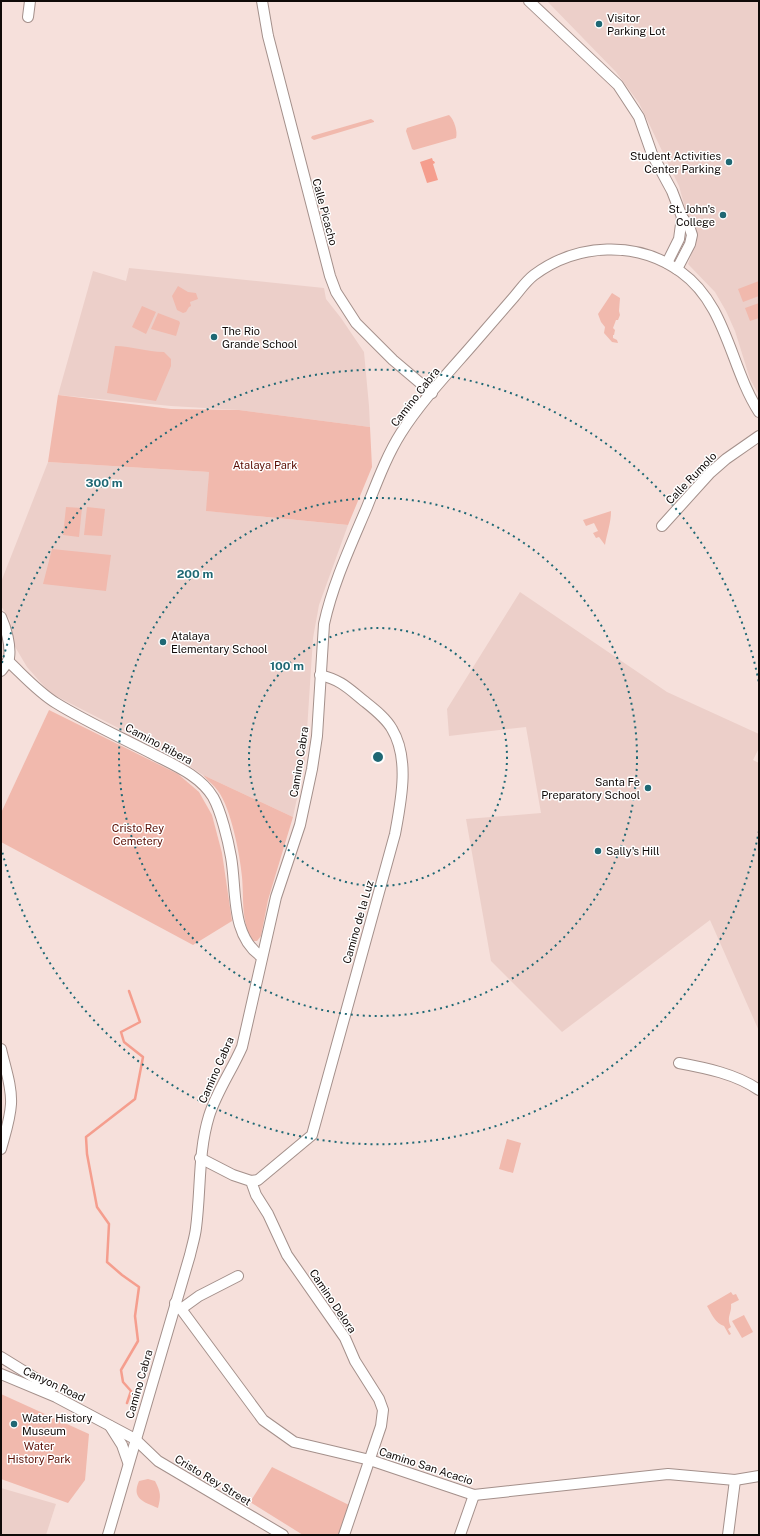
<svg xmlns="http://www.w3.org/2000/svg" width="760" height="1536" font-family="'Public Sans',sans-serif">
	<rect width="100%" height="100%" fill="#f6e0db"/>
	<g fill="#eccfc9">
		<path d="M 547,1 L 759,1 L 759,395 L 750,379 L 735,331 L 726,311 L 715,292 L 688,264 L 695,244 L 679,186 L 639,103 L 616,72 Z"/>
		<path d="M 129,268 L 324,288 L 326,299 L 341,318 L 364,352 L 369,406 L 370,427 L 239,410 L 171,406 L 58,395 L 93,271 L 126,281 Z"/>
		<path d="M 48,462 L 209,472 L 207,511 L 348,525 L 319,605 L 313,638 L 305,761 L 293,817 L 203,775 L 177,758 L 50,693 L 27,667 L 14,645 L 10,620 L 1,606 L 1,582 Z"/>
		<path d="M 520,592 L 667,692 L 759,734 L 759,748 L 753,760 L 759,763 L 759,1031 L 710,920 L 562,1032 L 491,961 L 466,819 L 541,813 L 526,727 L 449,736 L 447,709 Z"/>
		<path d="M 1,1488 L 56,1504 L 46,1535 L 1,1535 Z"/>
	</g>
	<g fill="#f1b9ad">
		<path d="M 449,115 C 454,119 458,132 456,138 L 414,150 L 412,149 L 406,131 L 407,128 Z"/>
		<path d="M 371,119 L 374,121 L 374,122 L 314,140 L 311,138 L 312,136 Z"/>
		<path d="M 759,281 L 759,296 L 743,302 L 738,289 Z"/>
		<path d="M 178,286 L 188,292 L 196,293 L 198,299 L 190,302 L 191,306 L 189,307 L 186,312 L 183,313 L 177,310 L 172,296 Z"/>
		<path d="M 612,293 L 620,298 L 619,311 L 620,315 L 618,320 L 616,320 L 613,328 L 615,330 L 614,335 L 613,335 L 613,338 L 617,340 L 618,343 L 612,342 L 604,333 L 605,327 L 601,322 L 598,314 Z"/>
		<path d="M 759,303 L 759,318 L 750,321 L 745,308 Z"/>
		<path d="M 142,306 L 156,312 L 146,334 L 132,327 Z"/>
		<path d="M 158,313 L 179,321 L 180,323 L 176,336 L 151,329 Z"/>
		<path d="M 115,346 C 132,346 146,352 164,352 L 171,359 L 171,366 L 156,401 L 107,393 Z"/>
		<path d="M 58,395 L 171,409 L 239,410 L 370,427 L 372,467 L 348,525 L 206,511 L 209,472 L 48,462 Z"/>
		<path d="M 66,507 L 82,508 L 79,537 L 63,535 Z"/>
		<path d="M 87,507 L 105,509 L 102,536 L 84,535 Z"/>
		<path d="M 611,511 C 611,523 607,533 605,545 L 599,537 L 596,538 L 593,533 L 598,531 L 594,523 L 586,526 L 583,520 Z"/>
		<path d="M 52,549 L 111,555 L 106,591 L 43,584 Z"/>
		<path d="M 49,710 L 178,774 L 199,792 L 212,815 L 222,853 L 232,921 L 193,945 L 1,842 L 1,813 Z"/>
		<path d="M 203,775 L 293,817 L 268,900 L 261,936 L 257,941 L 252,941 C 241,919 244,900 242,877 C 240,855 231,808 218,791 C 214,785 208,781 203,775 Z"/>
		<path d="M 507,1139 L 521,1143 L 513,1173 L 499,1169 Z"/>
		<path d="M 731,1292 L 733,1295 L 736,1294 L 739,1300 L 731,1304 C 732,1314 726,1316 731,1327 L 728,1329 L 731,1334 L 729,1335 L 724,1326 C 716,1324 711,1313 707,1306 Z"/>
		<path d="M 744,1315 L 753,1332 L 742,1338 L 732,1321 Z"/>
		<path d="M 1,1394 L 89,1434 L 85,1480 L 68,1503 L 1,1479 Z"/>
		<path d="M 272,1467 L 349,1505 L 338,1535 L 303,1535 L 250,1502 Z"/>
		<path d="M 148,1479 L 155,1481 C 161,1493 161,1496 158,1508 C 144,1502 131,1499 139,1481 Z"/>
	</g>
	<path fill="#f59e8e" d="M 432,158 L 433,161 L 434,161 L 435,163 L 433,164 L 438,180 L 427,183 L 420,162 Z"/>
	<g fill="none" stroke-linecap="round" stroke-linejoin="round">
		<path stroke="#f59e8e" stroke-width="2.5" d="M 127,1403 L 131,1391 L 123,1382 L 121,1370 L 138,1341 L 135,1316 L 139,1287 L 122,1275 L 107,1262 L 109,1224 L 97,1207 L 87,1154 L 86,1137 L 135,1099 L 143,1057 L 124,1042 L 121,1032 L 140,1022 L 129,991"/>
		<defs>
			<g id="minor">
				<path d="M 262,1 L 268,36 L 330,276 L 336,292 L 356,323 L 393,360 L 432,393"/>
				<path d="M 529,1 L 618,85 L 639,117 L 652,154 L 672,191 L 682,217 L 689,226 L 692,235 L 690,244 L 677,269"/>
				<path d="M 28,17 L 30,1"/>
				<path d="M 667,263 L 679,239 L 682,217"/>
				<path d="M 662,526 L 710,473 L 726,459 L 759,436"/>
				<path d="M 1,617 C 6,628 11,645 9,658 C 8,663 4,667 1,671"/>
				<path d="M 8,661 C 23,675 38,692 56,703 C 85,721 118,736 149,752 C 171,764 199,774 213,797 C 221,811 228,840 231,857 C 237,890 230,936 262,957"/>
				<path d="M 1,1049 C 5,1067 12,1086 11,1104 C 10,1120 5,1134 1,1149"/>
				<path d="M 679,1063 C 706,1068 736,1074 759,1090"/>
				<path d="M 200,1158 L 233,1175 L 251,1181 L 256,1195 L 268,1214 L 287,1255 L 345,1338 L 355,1361 L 379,1399 L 383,1410 L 381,1426 L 344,1535"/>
				<path d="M 251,1181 L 258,1180 L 312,1135 L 395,834 C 401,801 410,759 392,729 C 386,718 374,709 364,701 C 348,688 341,680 320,675"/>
				<path d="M 175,1303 L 181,1309 L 263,1420 L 294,1442 L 370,1460 L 474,1495 L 668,1474 L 735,1480 L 759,1476"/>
				<path d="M 181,1309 L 199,1296 L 238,1276"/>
				<path d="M 1,1357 L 35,1378 L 50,1391"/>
				<path d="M 1,1374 L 56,1397 L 135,1439 L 158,1461 L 283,1535"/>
				<path d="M 110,1426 L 122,1445 L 128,1462"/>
				<path d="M 108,1535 L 190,1255 C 192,1246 195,1237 196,1228 C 201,1190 198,1152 209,1116 C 217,1091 232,1070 242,1047 L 276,897 L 300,825 L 312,769 L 317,736 L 324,624 C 333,583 351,545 367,507 C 377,482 387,455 401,433 C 422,400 450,371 475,342 C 488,327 501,312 514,297 C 520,290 526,281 534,275 C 577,243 637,240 681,272 C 727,305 730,367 759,412"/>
				<path d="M 460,1535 L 474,1495"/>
				<path d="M 728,1535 L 735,1480"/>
			</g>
		</defs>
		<use href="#minor" stroke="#a4908b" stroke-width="12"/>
		<use href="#minor" stroke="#fff" stroke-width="10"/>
	</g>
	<g fill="none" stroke="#1f6874" stroke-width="2" stroke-dasharray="2 4">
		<circle cx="378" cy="757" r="129"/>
		<circle cx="378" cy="757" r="259"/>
		<path d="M759 831A388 388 0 0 1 2 851M2 663A388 388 0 0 1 759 683"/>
	</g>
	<g fill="#1f6874" stroke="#fff" stroke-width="1.5">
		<circle cx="599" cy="24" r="4"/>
		<circle cx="729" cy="162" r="4"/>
		<circle cx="723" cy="215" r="4"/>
		<circle cx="214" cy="337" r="4"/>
		<circle cx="163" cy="642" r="4"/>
		<circle cx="648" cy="788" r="4"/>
		<circle cx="598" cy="851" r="4"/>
		<circle cx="14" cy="1424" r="4"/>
	</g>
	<g text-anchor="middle" stroke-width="3" stroke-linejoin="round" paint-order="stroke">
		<g font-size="11" fill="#100a08" stroke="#fff" text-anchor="start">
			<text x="607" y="22">Visitor<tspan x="607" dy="13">Parking Lot</tspan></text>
			<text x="721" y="160" text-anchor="end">Student Activities<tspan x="721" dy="13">Center Parking</tspan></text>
			<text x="715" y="213" text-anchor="end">St. John's<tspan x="715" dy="13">College</tspan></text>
			<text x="222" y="335">The Rio<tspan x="222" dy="13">Grande School</tspan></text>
			<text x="171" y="640">Atalaya<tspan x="171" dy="13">Elementary School</tspan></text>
			<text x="640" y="786" text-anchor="end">Santa Fe<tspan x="640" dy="13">Preparatory School</tspan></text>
			<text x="606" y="855">Sally's Hill</text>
			<text x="22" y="1422">Water History<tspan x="22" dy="13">Museum</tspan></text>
		</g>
		<g font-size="11" fill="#100a08" stroke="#fff">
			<text transform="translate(325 212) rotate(75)" y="4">Calle Picacho</text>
			<text transform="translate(415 397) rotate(-52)" y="4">Camino Cabra</text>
			<text transform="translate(691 478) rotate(-46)" y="4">Calle Rumolo</text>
			<text transform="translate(159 744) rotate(28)" y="4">Camino Ribera</text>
			<text transform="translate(299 762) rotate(-81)" y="4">Camino Cabra</text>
			<text transform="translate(358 922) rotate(-74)" y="4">Camino de la Luz</text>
			<text transform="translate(216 1070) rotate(-66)" y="4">Camino Cabra</text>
			<text transform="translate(333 1301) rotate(56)" y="4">Camino Delora</text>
			<text transform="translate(54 1384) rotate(25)" y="4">Canyon Road</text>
			<text transform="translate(139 1384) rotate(-74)" y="4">Camino Cabra</text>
			<text transform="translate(426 1466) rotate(18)" y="4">Camino San Acacio</text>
			<text transform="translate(213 1480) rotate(31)" y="4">Cristo Rey Street</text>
		</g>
		<g font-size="11" fill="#590d03" stroke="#fff">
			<text x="265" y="469">Atalaya Park</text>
			<text x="138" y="832">Cristo Rey<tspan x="138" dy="13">Cemetery</tspan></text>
			<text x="39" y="1450">Water<tspan x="39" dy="13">History Park</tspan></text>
		</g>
	</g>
	<circle cx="378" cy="757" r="6" fill="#1f6874" stroke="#fff" stroke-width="2"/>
	<g font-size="12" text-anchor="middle" font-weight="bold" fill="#1f6874" stroke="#fff" stroke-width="3" stroke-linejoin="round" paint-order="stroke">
		<text x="104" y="487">300 m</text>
		<text x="195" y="578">200 m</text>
		<text x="287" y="670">100 m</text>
	</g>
	<rect width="760" height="1536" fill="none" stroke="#100a08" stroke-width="4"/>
</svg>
